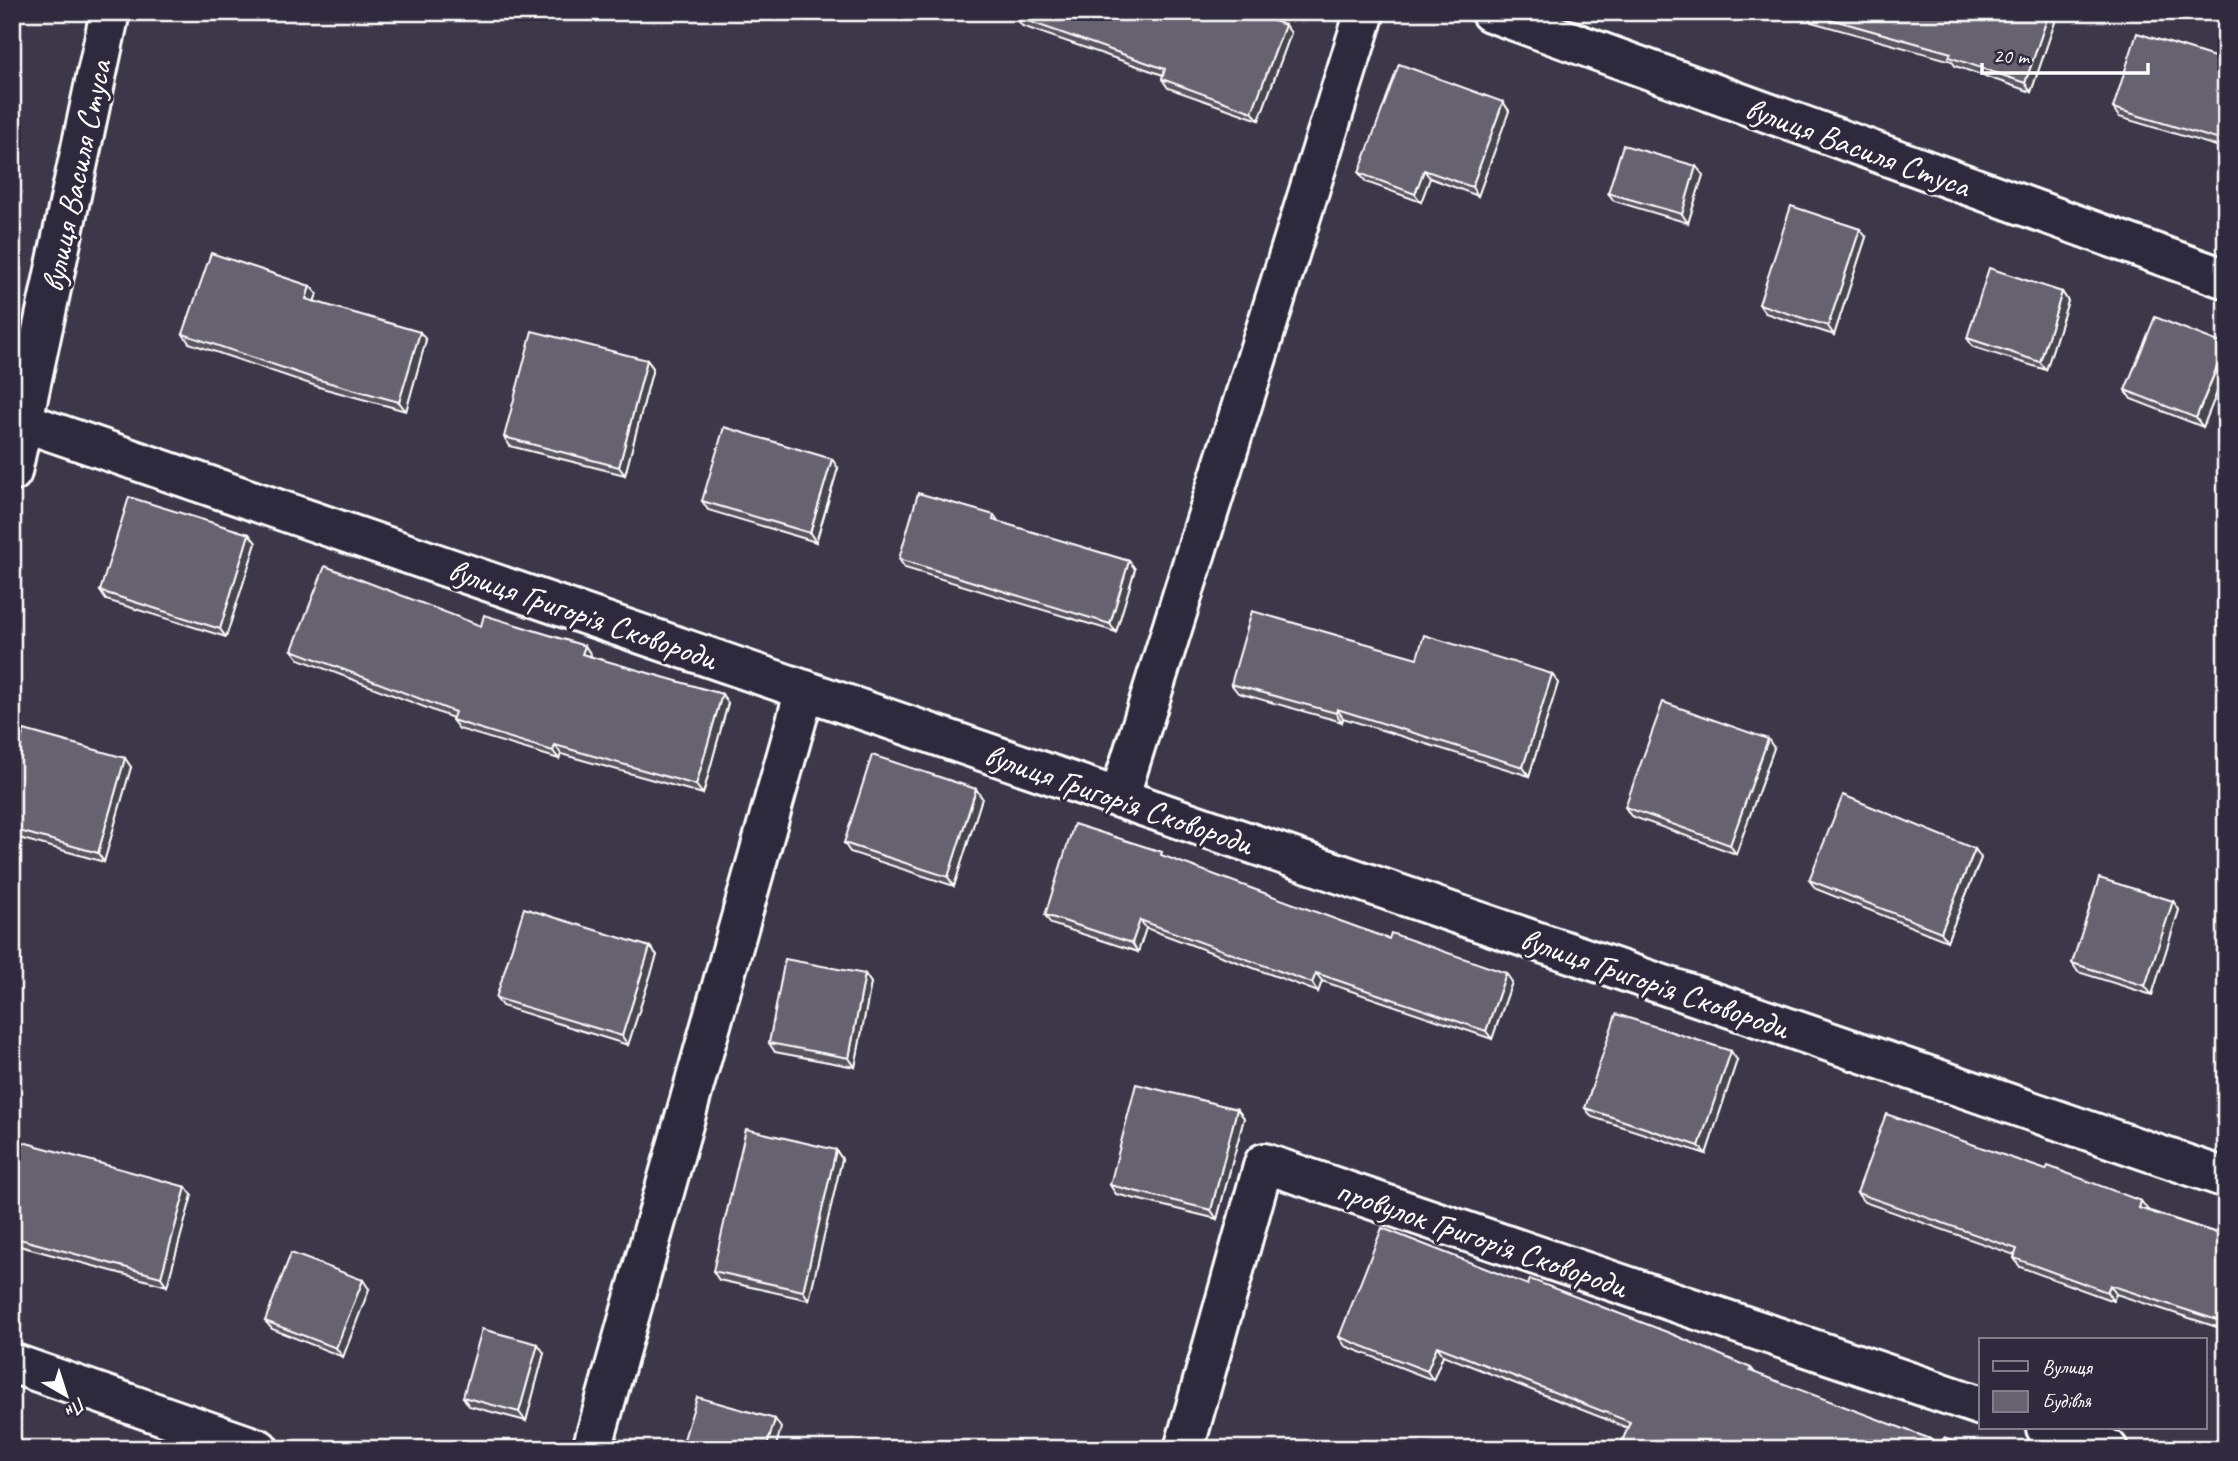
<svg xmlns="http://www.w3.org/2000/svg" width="2238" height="1461" font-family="Caveat,sans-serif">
	<rect width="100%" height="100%" fill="#3c3749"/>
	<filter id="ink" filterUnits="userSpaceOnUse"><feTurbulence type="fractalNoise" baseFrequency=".0143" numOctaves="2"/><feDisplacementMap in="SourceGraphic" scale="14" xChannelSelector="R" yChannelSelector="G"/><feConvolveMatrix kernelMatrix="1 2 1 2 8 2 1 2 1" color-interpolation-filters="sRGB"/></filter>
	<g filter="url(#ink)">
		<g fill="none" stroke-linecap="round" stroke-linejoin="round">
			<defs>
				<g id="minor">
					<path d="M 1490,12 L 2226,279"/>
					<path d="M 12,418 L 2226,1178"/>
					<path d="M 12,472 L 110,12"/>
					<path d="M 1119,798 L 1365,12"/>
					<path d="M 12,1363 L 259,1449"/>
					<path d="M 2046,1428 L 2108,1449"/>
					<path d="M 592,1449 L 805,690"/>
					<path d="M 1184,1449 L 1264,1163 L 1981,1406"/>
				</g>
			</defs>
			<use href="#minor" stroke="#fff" stroke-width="44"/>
			<use href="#minor" stroke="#2f2a3d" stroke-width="38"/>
		</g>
		<g fill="#585460" stroke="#fff" stroke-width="2">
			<path d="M 1805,13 L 2055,22 L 2031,92 L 1955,66 L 1952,61 L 1811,22 Z"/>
			<path d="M 1016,17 L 1291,33 L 1259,120 L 1168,88 L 1162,79 L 1163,75 L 1022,26 Z"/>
			<path d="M 2221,59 L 2226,66 L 2226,149 L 2119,117 L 2113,108 Z"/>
			<path d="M 1503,102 L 1509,111 L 1478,196 L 1430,178 L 1421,202 L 1366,182 L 1359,173 Z"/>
			<path d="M 1703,175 L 1688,223 L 1614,201 L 1608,193 Z"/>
			<path d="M 1866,237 L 1834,335 L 1765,313 L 1759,304 Z"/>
			<path d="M 2062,292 L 2068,301 L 2046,370 L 1973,347 L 1967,338 Z"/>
			<path d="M 317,294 L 314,301 L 426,340 L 406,411 L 322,388 L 189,343 L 183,334 Z"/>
			<path d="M 2226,345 L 2226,370 L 2203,427 L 2131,399 L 2125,390 Z"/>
			<path d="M 647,360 L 653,368 L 625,475 L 510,446 L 504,437 Z"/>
			<path d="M 838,468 L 816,542 L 708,510 L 702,501 Z"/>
			<path d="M 994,515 L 999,522 L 1129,561 L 1135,569 L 1116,632 L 905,568 L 899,559 Z"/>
			<path d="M 249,534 L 256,543 L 226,637 L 106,600 L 100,591 Z"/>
			<path d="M 481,626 L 585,646 L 591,655 L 590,657 L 728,703 L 703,794 L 561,754 L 559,759 L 459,729 L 452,720 L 453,718 L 299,659 L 292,650 Z"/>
			<path d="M 1417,658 L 1558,683 L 1529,776 L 1343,718 L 1342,722 L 1238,693 L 1231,684 Z"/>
			<path d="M 1774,748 L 1736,854 L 1631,816 L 1625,807 Z"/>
			<path d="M 131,767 L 104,862 L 12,836 L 12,772 Z"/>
			<path d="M 976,789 L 982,798 L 954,886 L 850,852 L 844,843 Z"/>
			<path d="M 1975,849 L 1981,858 L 1947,941 L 1816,889 L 1809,880 Z"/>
			<path d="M 1165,857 L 1389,939 L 1512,982 L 1492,1039 L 1322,981 L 1318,992 L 1146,928 L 1138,952 L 1051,924 L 1045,915 Z"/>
			<path d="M 2173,901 L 2179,910 L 2152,995 L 2078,972 L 2072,963 Z"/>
			<path d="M 650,947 L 657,955 L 628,1045 L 502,1006 L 496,998 Z"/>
			<path d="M 865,974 L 871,983 L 855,1067 L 775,1052 L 769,1043 Z"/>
			<path d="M 1737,1060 L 1706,1154 L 1592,1117 L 1585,1108 Z"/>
			<path d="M 1237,1109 L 1244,1118 L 1217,1219 L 1116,1194 L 1110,1185 Z"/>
			<path d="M 12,1139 L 192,1195 L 167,1286 L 16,1245 L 12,1240 Z"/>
			<path d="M 836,1150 L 842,1159 L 809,1300 L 719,1280 L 713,1271 Z"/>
			<path d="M 2046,1170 L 2141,1201 L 2147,1210 L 2226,1236 L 2226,1330 L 2116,1294 L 2113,1301 L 2020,1267 L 2014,1258 L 2015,1255 L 1864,1202 L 1857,1193 Z"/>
			<path d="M 1528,1285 L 1751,1368 L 1756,1374 L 1941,1443 L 1970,1449 L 1628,1428 L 1443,1355 L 1433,1380 L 1345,1346 L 1339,1337 Z"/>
			<path d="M 369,1289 L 343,1357 L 272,1329 L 265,1321 Z"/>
			<path d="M 544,1353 L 526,1421 L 469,1406 L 463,1397 Z"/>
		</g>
		<g fill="#47454e" stroke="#fff" stroke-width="2">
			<path d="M 2049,13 L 2055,22 L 2031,92 L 2025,83 Z"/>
			<path d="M 1285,25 L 1291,33 L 1259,120 L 1252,112 Z"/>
			<path d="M 1503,102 L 1509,111 L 1478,196 L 1472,187 Z"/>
			<path d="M 1696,166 L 1703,175 L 1688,223 L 1682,214 Z"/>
			<path d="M 1424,170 L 1430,178 L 1421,202 L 1415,194 Z"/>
			<path d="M 1860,229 L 1866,237 L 1834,335 L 1828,326 Z"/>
			<path d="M 310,286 L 317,294 L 312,307 L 306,299 Z"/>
			<path d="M 2062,292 L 2068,301 L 2046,370 L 2040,362 Z"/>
			<path d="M 420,332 L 426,340 L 406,411 L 399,402 Z"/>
			<path d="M 2226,346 L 2226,370 L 2203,427 L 2196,418 Z"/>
			<path d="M 647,360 L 653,368 L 625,475 L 619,467 Z"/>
			<path d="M 832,459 L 838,468 L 816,542 L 810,533 Z"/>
			<path d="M 249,534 L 256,543 L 226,637 L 220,629 Z"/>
			<path d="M 1129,561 L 1135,569 L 1116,632 L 1110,624 Z"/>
			<path d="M 585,646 L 591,655 L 588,663 L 582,654 Z"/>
			<path d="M 1552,674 L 1558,683 L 1529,776 L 1523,767 Z"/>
			<path d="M 722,694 L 728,703 L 703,794 L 696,785 Z"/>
			<path d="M 1337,709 L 1343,718 L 1342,722 L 1336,713 Z"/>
			<path d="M 1768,739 L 1774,748 L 1736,854 L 1730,845 Z"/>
			<path d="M 555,745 L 561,754 L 559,759 L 553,751 Z"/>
			<path d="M 125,758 L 131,767 L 104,862 L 98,853 Z"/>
			<path d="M 976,789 L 982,798 L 954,886 L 948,877 Z"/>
			<path d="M 1975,849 L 1981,858 L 1947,941 L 1941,932 Z"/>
			<path d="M 2173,901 L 2179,910 L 2152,995 L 2145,986 Z"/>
			<path d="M 1140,920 L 1146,928 L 1138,952 L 1132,943 Z"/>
			<path d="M 650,947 L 657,955 L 628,1045 L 622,1036 Z"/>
			<path d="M 1316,973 L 1322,981 L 1318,992 L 1312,983 Z"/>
			<path d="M 1506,973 L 1512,982 L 1492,1039 L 1486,1031 Z"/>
			<path d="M 865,974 L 871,983 L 855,1067 L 849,1058 Z"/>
			<path d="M 1731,1051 L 1737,1060 L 1706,1154 L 1699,1146 Z"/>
			<path d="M 1237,1109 L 1244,1118 L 1217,1219 L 1211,1210 Z"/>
			<path d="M 836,1150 L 842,1159 L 809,1300 L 803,1291 Z"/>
			<path d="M 186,1187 L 192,1195 L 167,1286 L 161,1277 Z"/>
			<path d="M 2141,1201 L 2148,1210 L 2145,1216 L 2139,1208 Z"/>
			<path d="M 363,1280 L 369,1289 L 343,1357 L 336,1348 Z"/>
			<path d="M 2110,1285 L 2116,1294 L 2113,1301 L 2107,1292 Z"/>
			<path d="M 538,1344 L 544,1353 L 526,1421 L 519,1412 Z"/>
			<path d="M 1437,1346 L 1443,1355 L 1433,1380 L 1427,1371 Z"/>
			<path d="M 775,1419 L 781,1428 L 775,1449 L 766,1449 Z"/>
		</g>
		<g fill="#666270" stroke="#fff" stroke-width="2">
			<path d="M 1018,12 L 1250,12 L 1285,25 L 1252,112 L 1162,79 L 1165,69 L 1016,17 Z"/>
			<path d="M 1805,12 L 2046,12 L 2049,13 L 2025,83 L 1949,57 L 1951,53 Z"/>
			<path d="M 2137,33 L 2221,59 L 2220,64 L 2226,66 L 2226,142 L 2113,108 Z"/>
			<path d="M 1399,64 L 1503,102 L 1472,187 L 1424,170 L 1415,194 L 1359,173 Z"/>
			<path d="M 1623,145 L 1696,166 L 1682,214 L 1608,193 Z"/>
			<path d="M 1791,206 L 1860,229 L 1828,326 L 1759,304 Z"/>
			<path d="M 211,253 L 310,286 L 306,299 L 420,332 L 399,402 L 316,379 L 183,334 Z"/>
			<path d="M 1989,268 L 2062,292 L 2040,362 L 1967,338 Z"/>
			<path d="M 2155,317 L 2226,345 L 2196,418 L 2125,390 Z"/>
			<path d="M 532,331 L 647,360 L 619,467 L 504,437 Z"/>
			<path d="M 724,427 L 832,459 L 810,533 L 702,501 Z"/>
			<path d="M 918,493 L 994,515 L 993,520 L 1129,561 L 1110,624 L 899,559 Z"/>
			<path d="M 129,497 L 249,534 L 220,629 L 100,591 Z"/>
			<path d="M 325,566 L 481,626 L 484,615 L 585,646 L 582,654 L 722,694 L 696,785 L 555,745 L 553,751 L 452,720 L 455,712 L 292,650 Z"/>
			<path d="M 1252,611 L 1417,658 L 1424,635 L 1552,674 L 1523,767 L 1337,709 L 1336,713 L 1231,684 Z"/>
			<path d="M 1663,702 L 1768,739 L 1730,845 L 1625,807 Z"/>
			<path d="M 24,730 L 125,758 L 98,853 L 12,829 L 12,772 Z"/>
			<path d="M 872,755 L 976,789 L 948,877 L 844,843 Z"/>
			<path d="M 1843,795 L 1975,849 L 1941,932 L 1809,880 Z"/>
			<path d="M 1074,824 L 1162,852 L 1161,855 L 1389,939 L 1391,933 L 1506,973 L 1486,1031 L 1316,973 L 1312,983 L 1140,920 L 1132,943 L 1045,915 Z"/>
			<path d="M 2099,878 L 2173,901 L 2145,986 L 2072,963 Z"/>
			<path d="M 524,908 L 650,947 L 622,1036 L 496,998 Z"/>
			<path d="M 785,959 L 865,974 L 849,1058 L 769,1043 Z"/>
			<path d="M 1616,1014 L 1731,1051 L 1699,1146 L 1585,1108 Z"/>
			<path d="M 1136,1084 L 1237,1109 L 1211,1210 L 1110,1185 Z"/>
			<path d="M 1886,1114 L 2046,1170 L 2048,1166 L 2141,1201 L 2139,1208 L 2226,1236 L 2226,1323 L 2110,1285 L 2107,1292 L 2014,1258 L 2017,1249 L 1857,1193 Z"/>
			<path d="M 746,1129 L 836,1150 L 803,1291 L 713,1271 Z"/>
			<path d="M 12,1139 L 186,1187 L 161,1277 L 12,1237 L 12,1227 L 14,1222 L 12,1222 Z"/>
			<path d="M 1382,1228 L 1528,1285 L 1530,1279 L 1672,1334 L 1751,1368 L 1750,1371 L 1941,1443 L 1944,1438 L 1970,1449 L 1619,1449 L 1630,1422 L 1437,1346 L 1427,1371 L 1339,1337 Z"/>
			<path d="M 291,1253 L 363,1280 L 336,1348 L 265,1321 Z"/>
			<path d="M 482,1329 L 538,1344 L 519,1412 L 463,1397 Z"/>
			<path d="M 697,1397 L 775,1419 L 766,1449 L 681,1449 Z"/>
		</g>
	</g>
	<g text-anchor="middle" stroke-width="6" stroke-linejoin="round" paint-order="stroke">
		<g font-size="33" fill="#fff" stroke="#2f2a3d">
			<text transform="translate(1858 146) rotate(20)" y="12">вулиця Василя Стуса</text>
			<text transform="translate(75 176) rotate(-78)" y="12">вулиця Василя Стуса</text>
			<text transform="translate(583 613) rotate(19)" y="12">вулиця Григорія Сковороди</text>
			<text transform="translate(1119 798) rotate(19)" y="12">вулиця Григорія Сковороди</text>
			<text transform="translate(1655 982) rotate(19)" y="12">вулиця Григорія Сковороди</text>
			<text transform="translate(1482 1237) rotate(19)" y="12">провулок Григорія Сковороди</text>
		</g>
	</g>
	<rect width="2238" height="1461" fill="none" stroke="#2f2a3d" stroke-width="42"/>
	<rect x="21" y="21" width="2196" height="1419" fill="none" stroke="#fff" stroke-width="2.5" filter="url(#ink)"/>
	<rect x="1979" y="1338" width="228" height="91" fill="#2f2a3d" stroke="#827f8b" stroke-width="2"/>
	<rect x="1993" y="1361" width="35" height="10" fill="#2f2a3d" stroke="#827f8b" stroke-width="2"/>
	<text x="2042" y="1374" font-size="21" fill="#ffffff">Вулиця</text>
	<rect x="1993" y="1391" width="35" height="21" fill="#666270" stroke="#827f8b" stroke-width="2"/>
	<text x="2042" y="1408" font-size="21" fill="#ffffff">Будівля</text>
	<g transform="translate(66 1395) rotate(141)" stroke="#2f2a3d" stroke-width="5" paint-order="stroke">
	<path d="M0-5L12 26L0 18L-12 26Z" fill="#ffffff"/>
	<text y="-10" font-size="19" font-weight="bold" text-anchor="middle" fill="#ffffff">Пн</text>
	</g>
	<path d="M1982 63v10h166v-10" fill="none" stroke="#ffffff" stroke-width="3.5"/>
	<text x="1993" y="63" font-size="21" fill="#ffffff" stroke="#2f2a3d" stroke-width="5" paint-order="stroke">20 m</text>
</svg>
